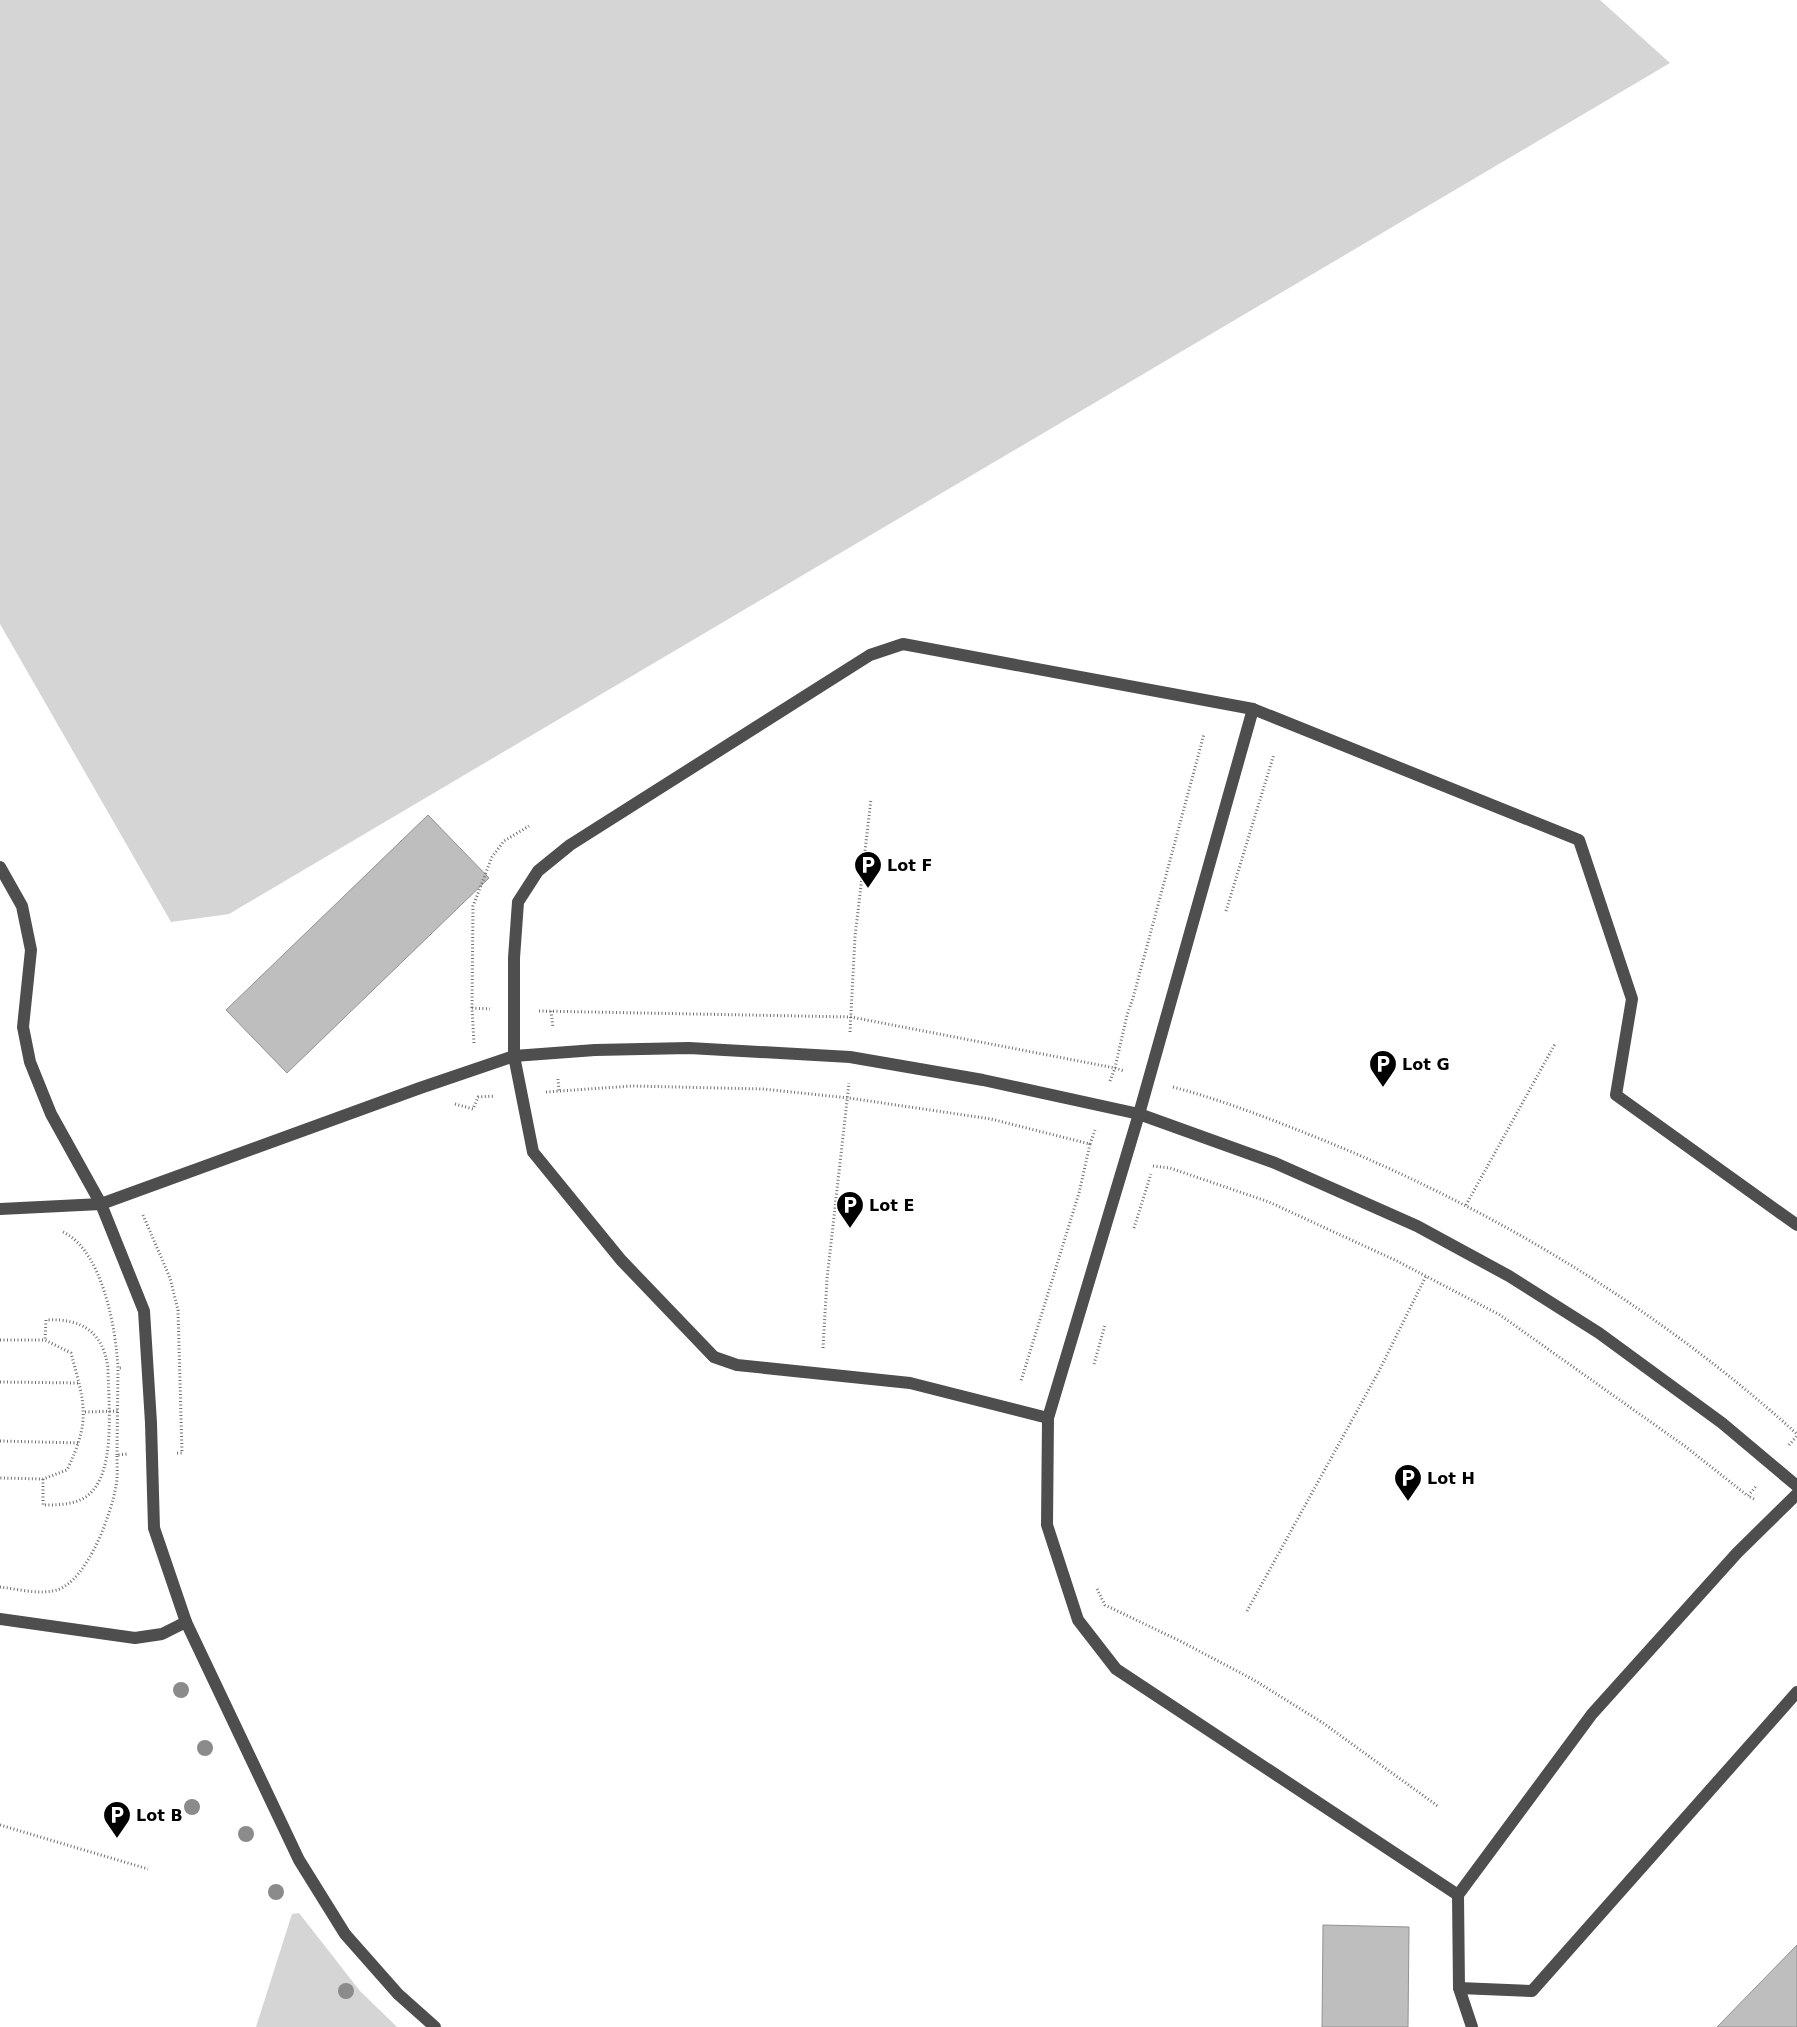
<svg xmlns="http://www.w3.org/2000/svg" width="1797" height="2027" font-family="'DejaVu Sans',sans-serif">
	<rect width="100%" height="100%" fill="#fff"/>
	<g fill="#d5d5d5">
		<path d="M 0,0 L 1600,0 L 1670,63 L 229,914 L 171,922 L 0,624 Z"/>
		<path d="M 299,1913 L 360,1991 L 397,2027 L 256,2027 L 292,1914 Z"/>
	</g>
	<g fill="#bebebe" stroke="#929292">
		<path d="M 428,815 L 489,878 L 287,1073 L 226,1010 Z"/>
		<path d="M 1323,1925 L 1409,1927 L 1408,2027 L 1322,2027 Z"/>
		<path d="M 1797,1945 L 1797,2027 L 1717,2027 Z"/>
	</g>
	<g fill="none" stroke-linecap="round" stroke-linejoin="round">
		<g stroke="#707070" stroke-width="3" stroke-dasharray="1 2.5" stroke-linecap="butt">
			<path d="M 1226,911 L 1274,754"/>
			<path d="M 472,1008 L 473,906 L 492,857 L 504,841 L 529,826"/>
			<path d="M 539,1011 L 851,1017 L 1115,1068 L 1127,1015 L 1133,998 L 1204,734"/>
			<path d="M 551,1011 L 553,1028"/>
			<path d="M 850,1032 L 855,937 L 871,799"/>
			<path d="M 474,1043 L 472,1008 L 490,1009"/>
			<path d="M 558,1079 L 559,1091"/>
			<path d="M 1110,1081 L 1115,1068 L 1124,1071"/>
			<path d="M 1173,1087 C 1225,1101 1273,1120 1323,1140 C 1495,1210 1659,1309 1797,1434"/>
			<path d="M 546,1092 L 632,1086 L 763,1089 L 849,1098 L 991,1119 L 1090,1144 L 1079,1193 L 1021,1381"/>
			<path d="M 455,1104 L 473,1109 L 478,1097 L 495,1096"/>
			<path d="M 1090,1144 L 1095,1130"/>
			<path d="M 1153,1166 L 1170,1168 L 1269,1202 L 1397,1261 L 1500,1315 L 1686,1447 L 1748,1496"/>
			<path d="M 1466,1205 L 1555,1044"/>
			<path d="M 143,1215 L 170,1278 L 178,1310 L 182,1453 L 176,1453"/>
			<path d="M 1134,1228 L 1151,1174"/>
			<path d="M 63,1232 C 103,1251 116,1330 118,1368 L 123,1368"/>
			<path d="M 0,1340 L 45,1340 L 71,1353 C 85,1405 91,1420 67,1470 L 43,1479 L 0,1478"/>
			<path d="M 823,1348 L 827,1279 L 849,1083"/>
			<path d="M 1094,1364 L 1105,1325"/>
			<path d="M 0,1382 L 79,1383"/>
			<path d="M 85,1412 L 118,1411"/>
			<path d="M 0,1441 L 79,1443"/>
			<path d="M 1789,1445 L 1797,1436"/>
			<path d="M 117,1455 L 118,1368"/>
			<path d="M 43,1479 L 43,1505 C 56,1505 72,1505 84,1498 C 118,1478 108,1402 108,1368 C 103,1332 82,1318 46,1320 L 45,1340"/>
			<path d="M 1754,1499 L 1748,1496 L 1757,1485"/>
			<path d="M 0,1587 C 18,1589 39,1595 57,1590 C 88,1580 111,1514 116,1486 C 118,1476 117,1465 117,1455 L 127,1454"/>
			<path d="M 1097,1589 L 1105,1605 L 1182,1642 L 1254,1680 L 1323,1723 L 1439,1807"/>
			<path d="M 1247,1611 L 1379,1371 L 1426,1276"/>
			<path d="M 0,1825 L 148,1869"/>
		</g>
		<g stroke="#4e4e4e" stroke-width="12">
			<path d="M 1253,709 L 1139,1114 L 1048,1418 L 1047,1525 L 1078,1620 L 1116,1669 L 1458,1895"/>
			<path d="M 0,867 L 22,906 L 31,950 L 23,1027 L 30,1062 L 51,1114 L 101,1204 L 144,1311 L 151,1423 L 154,1528 L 186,1622 L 299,1860 L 345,1934 L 398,1994 L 435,2027"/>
			<path d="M 0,1209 L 101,1204 L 420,1088 L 514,1056 L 595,1050 L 689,1048 L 850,1057 L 983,1080 L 1139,1114 L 1275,1163 L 1417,1226 L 1509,1276 L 1599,1333 L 1722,1423 L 1797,1486"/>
			<path d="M 1048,1418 L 910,1383 L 737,1365 L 714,1357 L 621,1260 L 533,1152 L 514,1056 L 514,958 L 518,902 L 538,871 L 570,845 L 870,655 L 903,644 L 1253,709 L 1579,840 L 1632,999 L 1616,1095 L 1797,1225"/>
			<path d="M 0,1619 L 135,1638 L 162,1634 L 186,1622"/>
			<path d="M 1459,1988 L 1532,1991 L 1797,1692"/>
			<path d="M 1472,2027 L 1459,1988 L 1458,1895 L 1592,1714 L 1737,1553 L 1797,1494"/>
		</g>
	</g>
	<g fill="#8b8b8b">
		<circle cx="181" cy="1690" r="8"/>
		<circle cx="205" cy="1748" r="8"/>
		<circle cx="192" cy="1807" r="8"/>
		<circle cx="246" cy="1834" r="8"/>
		<circle cx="276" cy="1892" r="8"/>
		<circle cx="346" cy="1991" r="8"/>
	</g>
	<defs>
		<symbol id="parking-pin" viewBox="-11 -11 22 30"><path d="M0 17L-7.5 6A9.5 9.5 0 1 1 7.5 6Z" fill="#000" stroke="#fff"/><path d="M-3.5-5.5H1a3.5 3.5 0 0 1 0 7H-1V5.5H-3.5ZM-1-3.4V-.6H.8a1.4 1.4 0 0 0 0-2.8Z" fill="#fff"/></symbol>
	</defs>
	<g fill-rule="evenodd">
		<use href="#parking-pin" x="852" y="849" width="32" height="43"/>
		<use href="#parking-pin" x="1367" y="1048" width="32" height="43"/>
		<use href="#parking-pin" x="834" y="1189" width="32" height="43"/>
		<use href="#parking-pin" x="1392" y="1462" width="32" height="43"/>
		<use href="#parking-pin" x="101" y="1799" width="32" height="43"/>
	</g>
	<g text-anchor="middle" stroke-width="5" stroke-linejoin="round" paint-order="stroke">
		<g font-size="16" font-weight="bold" fill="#000" stroke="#fff" text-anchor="start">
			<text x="887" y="871">Lot F</text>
			<text x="1402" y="1070">Lot G</text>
			<text x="869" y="1211">Lot E</text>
			<text x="1427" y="1484">Lot H</text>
			<text x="136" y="1821">Lot B</text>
		</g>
	</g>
</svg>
